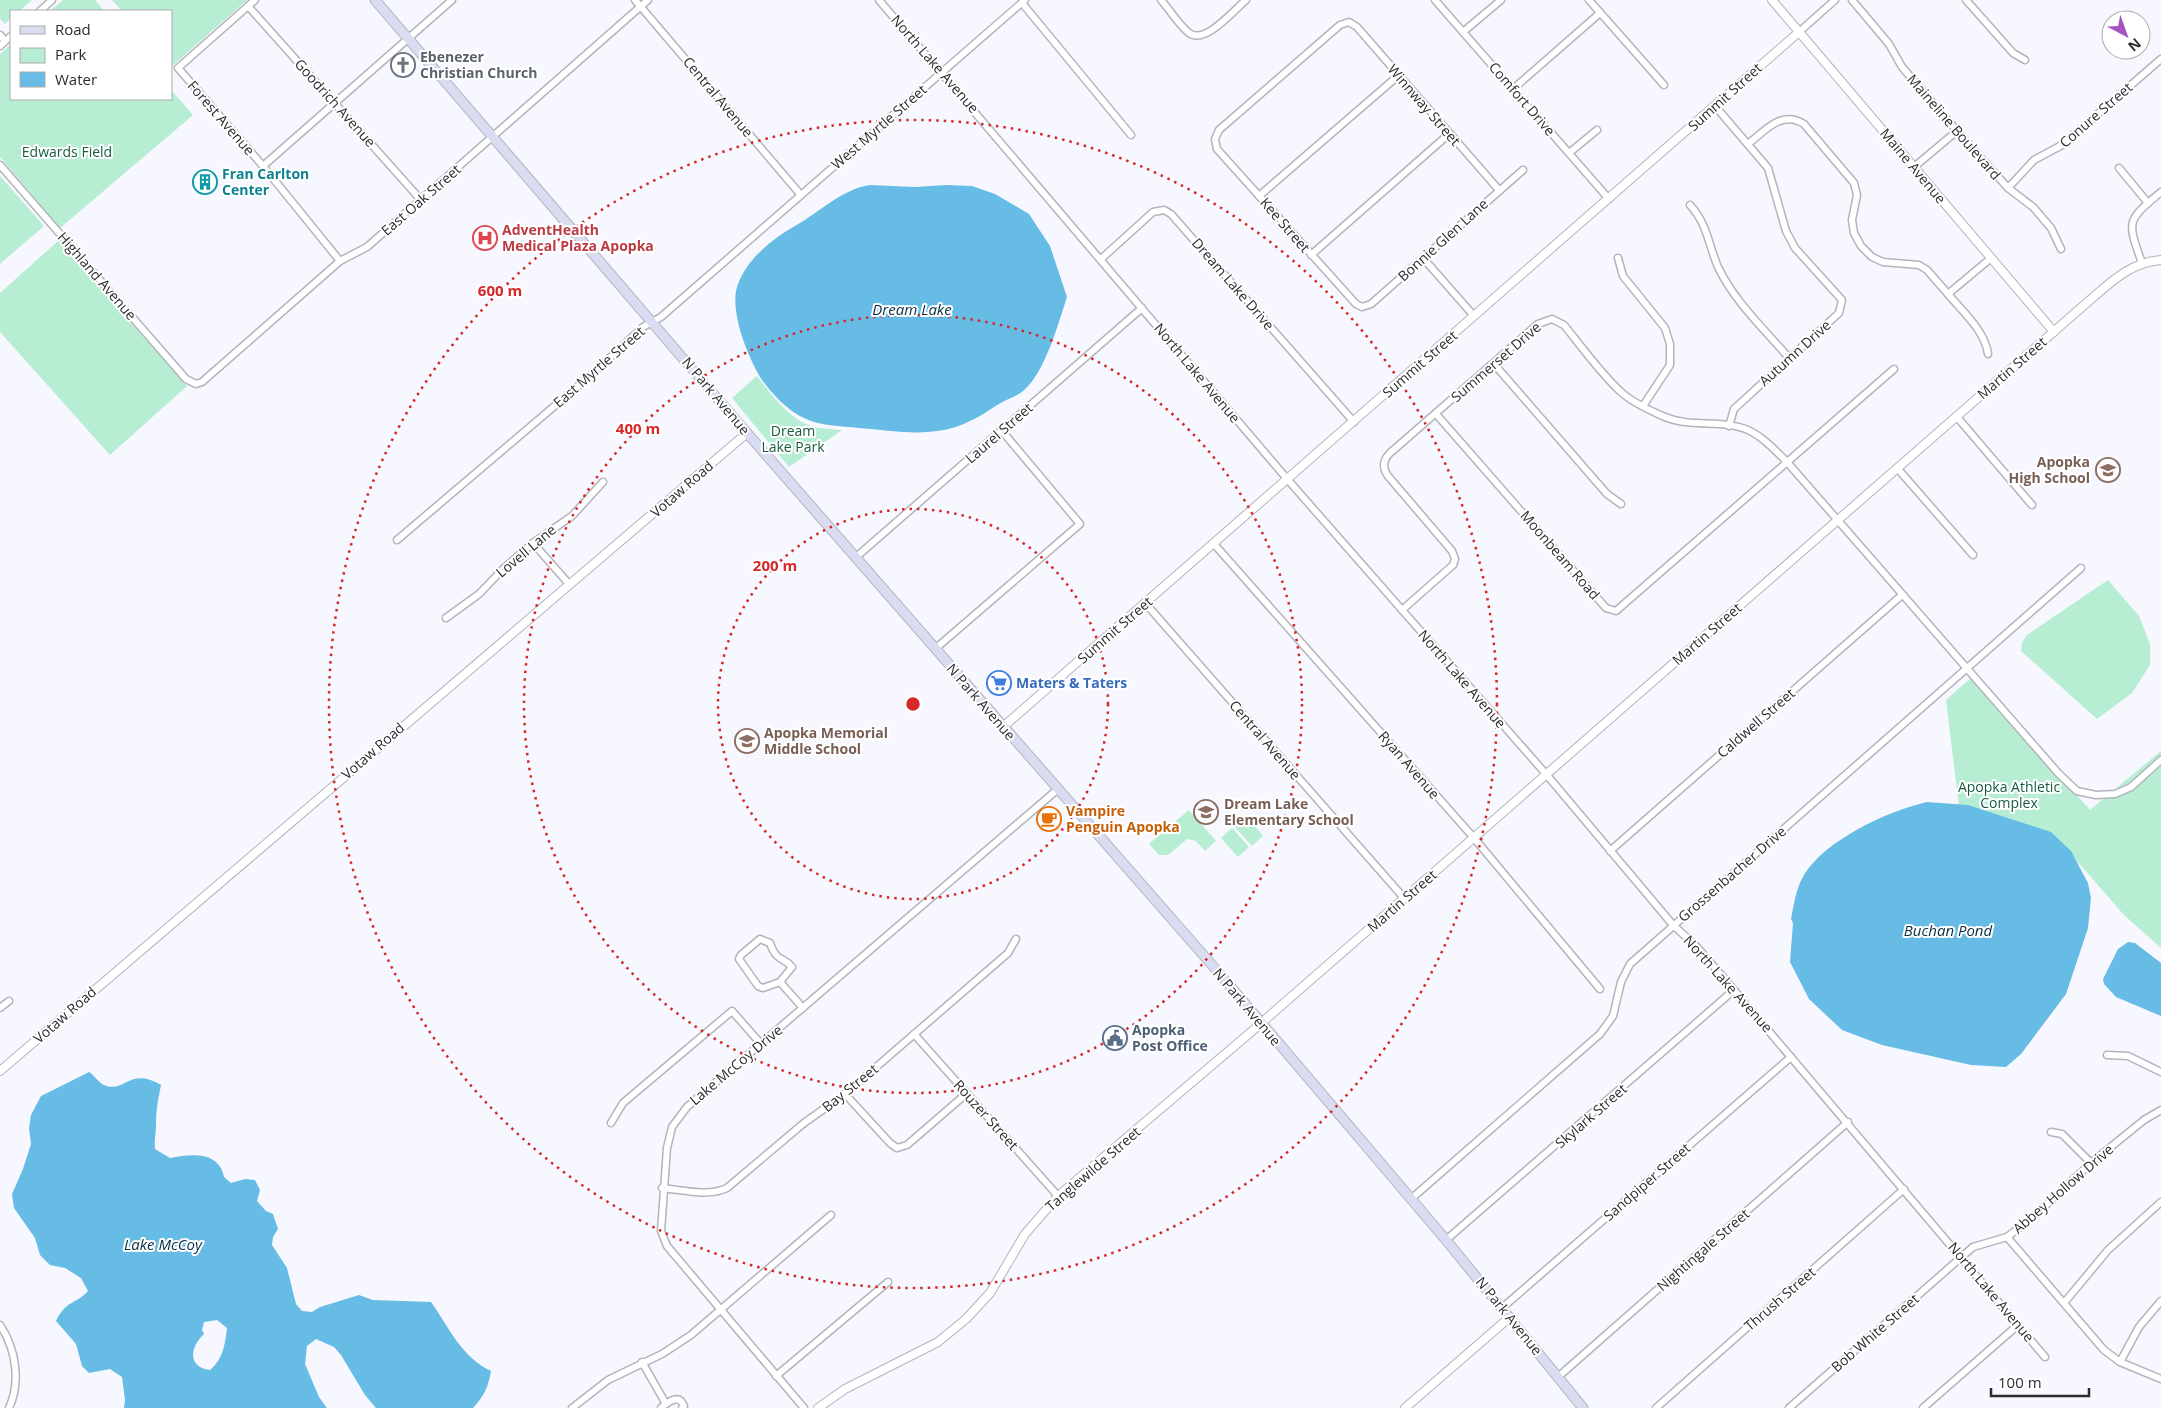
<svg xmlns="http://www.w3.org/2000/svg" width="2161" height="1408" font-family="'Open Sans',sans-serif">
	<rect width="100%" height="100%" fill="#f6f7ff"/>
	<g fill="#b7edd2">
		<path d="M 0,0 L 32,0 L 19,11 L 11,11 L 11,18 L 5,24 L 0,19 Z"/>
		<path d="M 63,0 L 95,0 L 104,11 L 50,11 Z"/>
		<path d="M 112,0 L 247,0 L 171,67 L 171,11 L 122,11 Z"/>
		<path d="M 11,44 L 11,99 L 171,99 L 171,90 L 193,115 L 60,228 L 0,157 L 0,54 Z"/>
		<path d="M 0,176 L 44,226 L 0,264 Z"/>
		<path d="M 58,241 L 187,386 L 110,455 L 0,332 L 0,293 Z"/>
		<path d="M 757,376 C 771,394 788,418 811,426 C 820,429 832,429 842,430 L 789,467 L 732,398 Z"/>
		<path d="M 2108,580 L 2139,616 L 2150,644 L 2150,665 L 2132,693 L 2097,719 L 2021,651 L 2022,643 L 2027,635 Z"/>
		<path d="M 1973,676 L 2090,810 L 2161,751 L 2161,948 L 2124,915 L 2063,845 L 1964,848 L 1946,700 Z"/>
		<path d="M 1189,810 L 1216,841 L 1205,851 L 1196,841 L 1187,839 L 1168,855 L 1159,855 L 1149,844 Z"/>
		<path d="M 1246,816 L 1263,836 L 1252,846 L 1234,826 Z"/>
		<path d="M 1232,828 L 1249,847 L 1238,857 L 1221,838 Z"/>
	</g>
	<g fill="#67bce6" fill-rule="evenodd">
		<path d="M 870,185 L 915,187 L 946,185 L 972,186 L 995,194 L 1029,214 L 1050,246 L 1067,297 C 1058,324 1045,373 1023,391 C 1016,397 1006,399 999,404 C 990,409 980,417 970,421 C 935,439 897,431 859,428 C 841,426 820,426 804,418 C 788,411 772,394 762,380 C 748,358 728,309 738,284 C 748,258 772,239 795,226 C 820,212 842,189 870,185 Z"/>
		<path d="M 1927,802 L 1968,805 L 2051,832 L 2071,851 L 2088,883 L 2091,898 L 2088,928 L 2066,994 L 2021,1054 L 2006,1067 L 1971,1065 L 1882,1045 L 1842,1030 L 1809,999 L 1790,962 L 1793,923 L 1791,919 C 1794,904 1796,888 1804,875 C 1825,840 1888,811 1927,802 Z"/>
		<path d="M 2128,942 L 2135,943 L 2161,963 L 2161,1016 L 2116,997 L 2104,984 L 2103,979 L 2118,949 Z"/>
		<path d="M 89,1072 C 94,1075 99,1083 104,1085 C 125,1094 129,1066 161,1085 C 158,1100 156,1110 156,1125 C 156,1133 154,1140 155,1149 L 170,1158 C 191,1154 219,1151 224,1177 L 231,1183 L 245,1179 L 255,1180 L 260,1190 L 257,1201 L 266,1211 L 273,1214 L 278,1229 L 273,1237 L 272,1245 L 287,1268 L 296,1304 L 302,1311 L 312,1312 L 320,1307 L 359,1295 L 373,1300 L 431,1302 C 449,1327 461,1357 491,1371 C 488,1388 484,1396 473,1408 L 376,1408 L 365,1395 L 341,1355 L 334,1347 L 316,1339 L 307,1346 L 305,1364 L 319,1397 L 327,1408 L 124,1408 L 125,1400 L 122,1377 L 110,1369 L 89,1373 L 82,1366 L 76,1344 L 56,1321 C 66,1300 75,1305 88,1291 L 81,1278 L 65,1268 L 50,1265 L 40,1255 L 35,1238 L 14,1208 L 12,1194 L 23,1169 L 31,1144 L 29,1128 L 31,1115 L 41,1096 ZM 217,1320 L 227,1328 C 225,1345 223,1359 210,1370 C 187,1367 190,1347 204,1334 L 202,1330 L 204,1322 Z"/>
	</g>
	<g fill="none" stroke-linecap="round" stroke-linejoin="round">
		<defs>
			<g id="minor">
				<path d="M 255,0 L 178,68 L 263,166 L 340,261"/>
				<path d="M 635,0 L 800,194"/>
				<path d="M 879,0 L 1288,480 L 1546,774 L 1673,925 L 1697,947 L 1734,990 L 2045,1357"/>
				<path d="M 1161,0 C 1170,10 1179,25 1189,33 C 1205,45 1234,10 1246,0"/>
				<path d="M 1435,0 L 1609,199"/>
				<path d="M 1589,0 L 1664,85"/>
				<path d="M 1852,0 L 1889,44 L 1902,67 L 1957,131 L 2008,188 L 2033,207 L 2051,228 L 2061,249"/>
				<path d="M 1966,0 L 2013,53 L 2025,60"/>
				<path d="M 1022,3 L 1131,135"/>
				<path d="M 248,6 L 421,200"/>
				<path d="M 40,11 L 52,0"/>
				<path d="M 1463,32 L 1501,0"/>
				<path d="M 1799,32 L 1835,0"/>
				<path d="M 0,35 L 5,41"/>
				<path d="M 0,46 L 11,36"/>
				<path d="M 1513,89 L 1600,13"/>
				<path d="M 1715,106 L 1768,168 L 1786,231 L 1795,248 L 1842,300 L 1839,313 L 1734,409 L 1729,426"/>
				<path d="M 1748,144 C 1766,130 1781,110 1804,124 L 1854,183 L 1857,195 L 1852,220 L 1854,233 L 1861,246 L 1872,257 L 1883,262 L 1919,265 L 1927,270 L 1948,294"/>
				<path d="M 1569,153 L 1597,130"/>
				<path d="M 0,165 L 186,379 L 196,384 L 202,382 L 340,261 L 367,247 L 648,0"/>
				<path d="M 263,166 L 452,0"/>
				<path d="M 1914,167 L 1957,131"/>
				<path d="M 2119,168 L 2148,203"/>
				<path d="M 2008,188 L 2034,160 L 2062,145 L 2161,59"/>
				<path d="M 1499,190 L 1357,27 L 1349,22 L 1340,25 L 1219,130 L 1215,139 L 1217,149 L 1356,304 L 1362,307 L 1371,304 L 1523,170"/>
				<path d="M 1259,196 L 1399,75"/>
				<path d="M 1690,205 C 1708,225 1708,244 1718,267 C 1734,301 1765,330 1789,358"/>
				<path d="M 1311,255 L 1449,134"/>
				<path d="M 1423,258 L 1474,316"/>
				<path d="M 1618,258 L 1623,276 L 1665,328 L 1670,344 L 1670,365 L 1643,406"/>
				<path d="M 1101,259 L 1153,212 L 1164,210 L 1171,214 L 1354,422"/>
				<path d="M 2142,263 C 2127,221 2126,221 2161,192"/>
				<path d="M 1988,354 C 1985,331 1963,312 1948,294 L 1991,258"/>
				<path d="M 1494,364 L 1607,494 L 1621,504"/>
				<path d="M 1436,414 L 1606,608 L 1616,611 L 1894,369"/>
				<path d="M 1957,417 L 2032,505"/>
				<path d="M 1898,469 L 1973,555"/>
				<path d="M 397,540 L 591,375 L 643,327 L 661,317 L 1025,0"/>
				<path d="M 533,543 L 569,584"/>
				<path d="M 1214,544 L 1474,838 L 1600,989"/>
				<path d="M 855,558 L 1142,308"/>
				<path d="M 1146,604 L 1404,898"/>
				<path d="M 1402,610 L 1453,565 L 1455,559 L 1452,551 L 1388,476 C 1382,468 1383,460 1390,453 L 1538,324 L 1552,319 L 1564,325 C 1581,346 1602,375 1621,392 C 1633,403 1651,411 1665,417 C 1692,428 1722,419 1748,430 C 1763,437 1775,450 1787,462 L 2059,774 L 2077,791 L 2096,795 L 2115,794 L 2131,787 L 2161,760"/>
				<path d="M 446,618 L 479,594 L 503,569 L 533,543 L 572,516 L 603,482"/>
				<path d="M 935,649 L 1080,524 L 1002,431"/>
				<path d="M 1610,851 L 1902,595"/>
				<path d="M 760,939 L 770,943 C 777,963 783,956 792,967 L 780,982 L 763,988 L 758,986 L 739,959 L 741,955 Z"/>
				<path d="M 780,982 L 803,1008"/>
				<path d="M 0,1008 L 9,1001"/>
				<path d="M 914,1034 L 1058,1196"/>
				<path d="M 2107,1055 L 2128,1056 L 2161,1072"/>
				<path d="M 845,1094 L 890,1143 L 897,1148 L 907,1145 L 966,1094"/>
				<path d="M 611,1123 L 623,1103 L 732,1011 L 761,1044"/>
				<path d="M 2051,1132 L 2062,1134 L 2091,1163"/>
				<path d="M 662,1188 C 683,1190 708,1197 727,1188 L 804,1123 L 845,1094 L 1008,953 L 1016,939"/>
				<path d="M 1411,1199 L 1600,1034 L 1613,1016 L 1621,982 L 1630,964 L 2081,568"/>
				<path d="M 2007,1237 L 2104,1350 L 2120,1362 L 2161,1379"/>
				<path d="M 1446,1240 L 1734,990"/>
				<path d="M 2064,1303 L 2108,1250 L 2161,1202"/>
				<path d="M 1502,1308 L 1791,1057"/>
				<path d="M 0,1325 C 16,1349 21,1382 9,1408"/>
				<path d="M 642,1362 L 666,1404"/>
				<path d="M 2120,1362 L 2139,1327 L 2161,1301"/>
				<path d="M 776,1376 L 888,1282"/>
				<path d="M 1558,1377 L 1848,1122"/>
				<path d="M 572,1408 L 608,1380 L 662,1354 L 691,1335 L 831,1215"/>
				<path d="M 661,1408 C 668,1402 679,1393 684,1406 L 682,1408"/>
				<path d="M 804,1408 L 667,1246 L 661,1231 L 667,1148 L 672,1127 L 687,1107 L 1058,789"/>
				<path d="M 1656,1408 L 1904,1189"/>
				<path d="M 1789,1408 L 1973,1247 L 2007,1237 L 2031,1219 L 2091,1163 L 2144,1120 L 2161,1110"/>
				<path d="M 1923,1408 L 2018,1325"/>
			</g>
			<g id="tertiary">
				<path d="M 1772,0 L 2054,332"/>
				<path d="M 1003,727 L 1799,32"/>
				<path d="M 0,1071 L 747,433"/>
				<path d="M 818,1408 L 845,1389 L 938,1342 L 966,1319 L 990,1293 L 1025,1234 L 1058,1196 L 1251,1032 L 2090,300 C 2111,282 2131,262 2161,260"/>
				<path d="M 1405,1408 L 1510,1317"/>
			</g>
			<path id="secondary" d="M 375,0 L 747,433 L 1219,973 L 1446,1240 L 1583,1408"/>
		</defs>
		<use href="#minor" stroke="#b3b4bc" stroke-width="9"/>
		<use href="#tertiary" stroke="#b3b4bc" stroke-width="10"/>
		<use href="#secondary" stroke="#b3b4bc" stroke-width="11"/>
		<use href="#minor" stroke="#fff" stroke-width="6"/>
		<use href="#tertiary" stroke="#fff" stroke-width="8"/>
		<use href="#secondary" stroke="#daddf1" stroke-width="9"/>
	</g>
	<g fill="none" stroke="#d62828" stroke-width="2.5" stroke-dasharray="2.5 5">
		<circle cx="913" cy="704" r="195"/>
		<circle cx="913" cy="704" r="389"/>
		<circle cx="913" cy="704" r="584"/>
	</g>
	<defs>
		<symbol id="church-ring" viewBox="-11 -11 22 22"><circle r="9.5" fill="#fff" stroke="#6b7280" stroke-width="1.5"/><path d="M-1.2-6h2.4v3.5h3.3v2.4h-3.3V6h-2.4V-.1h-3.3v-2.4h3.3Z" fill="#6b7280"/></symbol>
		<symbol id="building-ring" viewBox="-11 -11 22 22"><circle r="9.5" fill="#fff" stroke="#0f9aa8" stroke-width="1.5"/><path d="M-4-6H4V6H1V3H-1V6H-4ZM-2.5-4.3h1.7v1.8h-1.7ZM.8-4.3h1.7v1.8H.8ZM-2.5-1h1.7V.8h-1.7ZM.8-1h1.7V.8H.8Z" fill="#0f9aa8"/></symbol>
		<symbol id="hospital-ring" viewBox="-11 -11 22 22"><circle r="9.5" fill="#fff" stroke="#e0444e" stroke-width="1.5"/><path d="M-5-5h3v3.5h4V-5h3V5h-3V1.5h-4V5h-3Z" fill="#e0444e"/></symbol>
		<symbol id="school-ring" viewBox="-11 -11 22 22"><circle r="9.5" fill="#fff" stroke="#8d6e63" stroke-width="1.5"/><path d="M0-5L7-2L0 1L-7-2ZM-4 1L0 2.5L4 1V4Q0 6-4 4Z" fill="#8d6e63"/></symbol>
		<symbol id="supermarket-ring" viewBox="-11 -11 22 22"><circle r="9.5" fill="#fff" stroke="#3f7fe0" stroke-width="1.5"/><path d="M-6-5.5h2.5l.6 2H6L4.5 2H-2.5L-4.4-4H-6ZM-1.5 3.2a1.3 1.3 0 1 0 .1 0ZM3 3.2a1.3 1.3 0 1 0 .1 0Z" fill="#3f7fe0"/></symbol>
		<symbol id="cafe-ring" viewBox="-11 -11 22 22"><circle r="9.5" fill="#fff" stroke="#e8710a" stroke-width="1.5"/><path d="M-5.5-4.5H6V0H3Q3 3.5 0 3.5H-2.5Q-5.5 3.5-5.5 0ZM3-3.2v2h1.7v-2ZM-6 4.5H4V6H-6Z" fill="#e8710a"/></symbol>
		<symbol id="civic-ring" viewBox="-11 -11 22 22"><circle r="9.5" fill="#fff" stroke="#5c6f8a" stroke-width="1.5"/><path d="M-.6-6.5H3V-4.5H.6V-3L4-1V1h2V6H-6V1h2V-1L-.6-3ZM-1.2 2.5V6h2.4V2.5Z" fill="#5c6f8a"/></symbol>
	</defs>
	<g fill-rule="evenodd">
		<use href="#church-ring" x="389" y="51" width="28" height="28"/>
		<use href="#building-ring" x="191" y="168" width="28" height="28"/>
		<use href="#hospital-ring" x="471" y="224" width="28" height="28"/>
		<use href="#school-ring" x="2094" y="456" width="28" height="28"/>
		<use href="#supermarket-ring" x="985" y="669" width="28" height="28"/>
		<use href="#school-ring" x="733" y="727" width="28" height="28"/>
		<use href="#school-ring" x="1192" y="798" width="28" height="28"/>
		<use href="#cafe-ring" x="1035" y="805" width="28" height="28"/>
		<use href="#civic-ring" x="1101" y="1024" width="28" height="28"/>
	</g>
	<g text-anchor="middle" stroke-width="4" stroke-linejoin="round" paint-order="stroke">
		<g font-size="14" font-weight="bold" fill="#5b616d" stroke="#fff" text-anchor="start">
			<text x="420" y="62">Ebenezer<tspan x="420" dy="16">Christian Church</tspan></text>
		</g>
		<g font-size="14" fill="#2d2d30" stroke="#fff">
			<text transform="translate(935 64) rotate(49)" y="5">North Lake Avenue</text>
			<text transform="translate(718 97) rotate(50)" y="5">Central Avenue</text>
			<text transform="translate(1725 97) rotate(-42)" y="5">Summit Street</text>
			<text transform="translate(1522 99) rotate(49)" y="5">Comfort Drive</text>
			<text transform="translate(335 103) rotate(48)" y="5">Goodrich Avenue</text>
			<text transform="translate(1424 105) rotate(49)" y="5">Winnway Street</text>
			<text transform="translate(2096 115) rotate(-41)" y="5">Conure Street</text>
			<text transform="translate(221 118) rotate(49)" y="5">Forest Avenue</text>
			<text transform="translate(879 127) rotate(-41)" y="5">West Myrtle Street</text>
			<text transform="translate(1954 127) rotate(49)" y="5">Maineline Boulevard</text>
			<text transform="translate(1913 166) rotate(50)" y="5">Maine Avenue</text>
			<text transform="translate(421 200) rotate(-41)" y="5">East Oak Street</text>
			<text transform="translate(1285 225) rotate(49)" y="5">Kee Street</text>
			<text transform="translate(1443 240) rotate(-42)" y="5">Bonnie Glen Lane</text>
			<text transform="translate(97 276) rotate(49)" y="5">Highland Avenue</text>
			<text transform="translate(1233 284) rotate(49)" y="5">Dream Lake Drive</text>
			<text transform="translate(1795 353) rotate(-42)" y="5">Autumn Drive</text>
			<text transform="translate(1496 362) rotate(-41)" y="5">Summerset Drive</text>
			<text transform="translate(1420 364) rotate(-41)" y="5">Summit Street</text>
			<text transform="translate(599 367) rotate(-41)" y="5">East Myrtle Street</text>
			<text transform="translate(2012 368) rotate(-41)" y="5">Martin Street</text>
			<text transform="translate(1197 373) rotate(50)" y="5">North Lake Avenue</text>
			<text transform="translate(716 396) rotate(50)" y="5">N Park Avenue</text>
			<text transform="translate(999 433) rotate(-41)" y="5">Laurel Street</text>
			<text transform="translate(682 489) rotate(-41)" y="5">Votaw Road</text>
			<text transform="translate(526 551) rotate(-40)" y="5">Lovell Lane</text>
			<text transform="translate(1560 555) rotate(49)" y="5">Moonbeam Road</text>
			<text transform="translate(1115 630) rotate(-41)" y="5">Summit Street</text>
			<text transform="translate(1707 634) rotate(-41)" y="5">Martin Street</text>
			<text transform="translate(1462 679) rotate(49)" y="5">North Lake Avenue</text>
			<text transform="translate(981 702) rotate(49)" y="5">N Park Avenue</text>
			<text transform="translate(1756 723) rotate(-41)" y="5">Caldwell Street</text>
			<text transform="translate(1265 740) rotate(49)" y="5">Central Avenue</text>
			<text transform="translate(373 751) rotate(-41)" y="5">Votaw Road</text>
			<text transform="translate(1409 765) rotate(49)" y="5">Ryan Avenue</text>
			<text transform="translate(1732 874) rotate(-41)" y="5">Grossenbacher Drive</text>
			<text transform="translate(1402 901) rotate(-41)" y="5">Martin Street</text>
			<text transform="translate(1728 984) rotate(48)" y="5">North Lake Avenue</text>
			<text transform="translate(1247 1007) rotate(50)" y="5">N Park Avenue</text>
			<text transform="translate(65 1015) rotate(-41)" y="5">Votaw Road</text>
			<text transform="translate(736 1065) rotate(-40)" y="5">Lake McCoy Drive</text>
			<text transform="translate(850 1088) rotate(-39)" y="5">Bay Street</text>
			<text transform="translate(986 1115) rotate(48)" y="5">Rouzer Street</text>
			<text transform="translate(1591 1116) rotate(-41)" y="5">Skylark Street</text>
			<text transform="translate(1093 1169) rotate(-41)" y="5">Tanglewilde Street</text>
			<text transform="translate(1647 1182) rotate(-41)" y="5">Sandpiper Street</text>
			<text transform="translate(2063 1189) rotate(-41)" y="5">Abbey Hollow Drive</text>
			<text transform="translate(1703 1250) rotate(-41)" y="5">Nightingale Street</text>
			<text transform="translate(1991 1292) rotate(50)" y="5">North Lake Avenue</text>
			<text transform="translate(1780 1299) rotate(-41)" y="5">Thrush Street</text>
			<text transform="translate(1509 1316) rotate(51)" y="5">N Park Avenue</text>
			<text transform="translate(1875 1333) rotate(-41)" y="5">Bob White Street</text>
		</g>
		<g font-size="14" fill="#185b41" stroke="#fff">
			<text x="67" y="157">Edwards Field</text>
			<text x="793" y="436">Dream<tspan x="793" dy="16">Lake Park</tspan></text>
			<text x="2009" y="792">Apopka Athletic<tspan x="2009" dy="16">Complex</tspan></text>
		</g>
		<g font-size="14" font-weight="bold" fill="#0d838f" stroke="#fff" text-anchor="start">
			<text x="222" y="179">Fran Carlton<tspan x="222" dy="16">Center</tspan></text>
		</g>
		<g font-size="14" font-weight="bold" fill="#be3a42" stroke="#fff" text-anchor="start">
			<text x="502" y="235">AdventHealth<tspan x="502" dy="16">Medical Plaza Apopka</tspan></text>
		</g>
		<g font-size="14" font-weight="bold" fill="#785e54" stroke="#fff" text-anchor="start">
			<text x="2090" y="467" text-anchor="end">Apopka<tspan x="2090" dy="16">High School</tspan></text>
			<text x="764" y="738">Apopka Memorial<tspan x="764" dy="16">Middle School</tspan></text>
			<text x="1224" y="809">Dream Lake<tspan x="1224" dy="16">Elementary School</tspan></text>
		</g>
		<g font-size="14" font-weight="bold" fill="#366cbe" stroke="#fff" text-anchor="start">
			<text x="1016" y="688">Maters &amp; Taters</text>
		</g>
		<g font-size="14" font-weight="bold" fill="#c56008" stroke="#fff" text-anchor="start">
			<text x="1066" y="816">Vampire<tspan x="1066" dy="16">Penguin Apopka</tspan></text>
		</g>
		<g font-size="14" font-weight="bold" fill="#4e5e75" stroke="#fff" text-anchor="start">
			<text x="1132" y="1035">Apopka<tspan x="1132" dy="16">Post Office</tspan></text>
		</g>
		<g font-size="15" font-style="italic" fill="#073041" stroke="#fff">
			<text x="912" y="315">Dream Lake</text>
			<text x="1948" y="936">Buchan Pond</text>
			<text x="163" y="1250">Lake McCoy</text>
		</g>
	</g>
	<circle cx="913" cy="704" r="8" fill="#d62828" stroke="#fff" stroke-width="2.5"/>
	<g font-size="15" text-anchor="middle" font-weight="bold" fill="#d62828" stroke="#fff" stroke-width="4" stroke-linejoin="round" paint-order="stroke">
		<text x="500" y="296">600 m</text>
		<text x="638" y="434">400 m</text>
		<text x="775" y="571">200 m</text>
	</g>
	<rect x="10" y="10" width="162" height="90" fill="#ffffff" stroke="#ababac"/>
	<rect x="20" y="26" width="25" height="8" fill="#daddf1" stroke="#ababac"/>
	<text x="55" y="35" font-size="15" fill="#2d2d30">Road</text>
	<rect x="20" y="48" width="25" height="15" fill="#b7edd2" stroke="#ababac"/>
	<text x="55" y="60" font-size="15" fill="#2d2d30">Park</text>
	<rect x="20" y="72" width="25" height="15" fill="#67bce6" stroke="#ababac"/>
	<text x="55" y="85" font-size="15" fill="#2d2d30">Water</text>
	<g transform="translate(2126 35) rotate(139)"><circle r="24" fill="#ffffff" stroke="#ababac"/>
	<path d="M0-4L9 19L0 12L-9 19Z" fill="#a653c2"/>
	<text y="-8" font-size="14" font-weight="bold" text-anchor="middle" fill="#2d2d30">N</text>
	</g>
	<path d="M1991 1388v8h98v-8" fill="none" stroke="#2d2d30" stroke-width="2.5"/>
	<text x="1998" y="1388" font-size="15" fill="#2d2d30" stroke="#ffffff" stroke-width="4" paint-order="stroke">100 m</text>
</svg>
